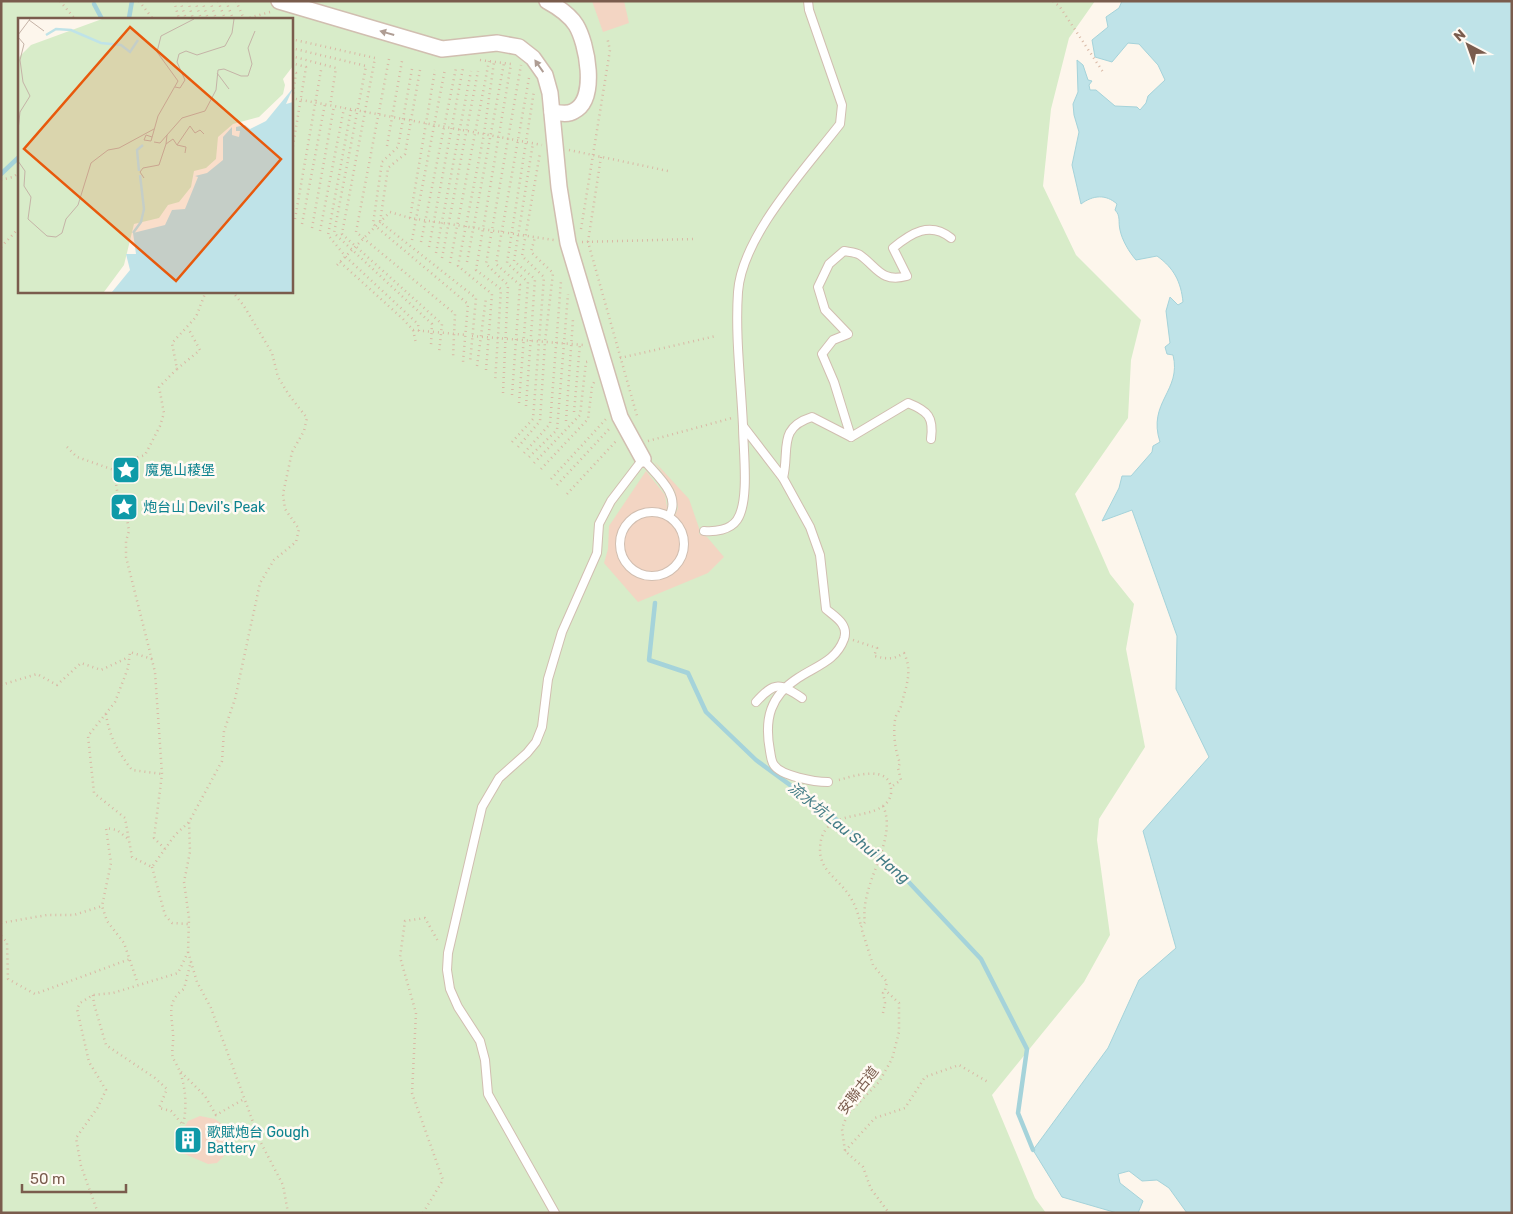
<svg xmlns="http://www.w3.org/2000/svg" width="1513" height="1214" font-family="Rubik,'Noto Sans TC',sans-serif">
	<rect width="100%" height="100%" fill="#fdf6ec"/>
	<path fill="#d8ecc9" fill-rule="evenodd" d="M 1,1 L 1095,1 L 1069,38 L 1051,109 L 1043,186 L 1076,255 L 1141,320 L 1131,360 L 1128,418 L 1075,494 L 1110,574 L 1134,604 L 1126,649 L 1145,747 L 1099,819 L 1097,840 L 1110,935 L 1084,982 L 992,1095 L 1035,1198 L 1046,1213 L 1,1213 ZM 19,19 L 291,19 L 291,291 L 19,291 Z"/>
	<path fill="#bfe3e8" stroke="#a5d3da" d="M 1122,1 L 1512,1 L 1512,1213 L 1187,1213 L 1169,1188 L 1157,1180 L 1142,1181 L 1129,1171 L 1118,1174 L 1120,1183 L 1143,1201 L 1138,1213 L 1117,1213 L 1062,1197 L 1033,1150 L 1108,1048 L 1139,980 L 1176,948 L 1143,831 L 1209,757 L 1176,689 L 1177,636 L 1132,510 L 1102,521 L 1119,488 L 1122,476 L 1131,476 L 1152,452 L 1153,446 L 1160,442 C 1147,402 1182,391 1173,355 L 1167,354 L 1165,347 L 1170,343 L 1166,311 L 1170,297 L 1178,305 L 1183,302 C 1181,282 1174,268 1157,256 L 1136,260 C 1129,252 1122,240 1120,230 C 1118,222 1121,216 1115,210 L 1117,204 C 1106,194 1093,195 1081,204 L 1072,165 L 1079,132 L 1074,115 L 1073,104 L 1078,92 L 1077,60 L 1083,65 L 1088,80 L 1092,81 L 1089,85 L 1090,90 L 1096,90 L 1115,106 L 1137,107 L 1140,110 L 1146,103 L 1148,96 L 1165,80 L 1158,65 L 1139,44 L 1128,43 L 1112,62 L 1095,57 L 1092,40 L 1108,27 L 1106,17 L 1119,8 Z"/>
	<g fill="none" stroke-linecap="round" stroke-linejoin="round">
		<g stroke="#a5d3da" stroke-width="4.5">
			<path d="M 94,4 L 102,19"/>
			<path d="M 129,18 L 132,1"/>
			<path d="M 1,174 L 19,157"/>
			<path d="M 655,603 L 649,660 L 688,673 L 706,712 L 756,760 L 831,815 L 903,876 L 981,959 L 1027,1049 L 1018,1113 L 1033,1150"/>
		</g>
	</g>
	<g fill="#f3d5c3">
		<path d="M 592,1 L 624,1 L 629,23 L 603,32 Z"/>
		<path d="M 654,461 L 689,499 L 699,528 L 699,534 L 707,537 L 724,557 L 708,573 L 638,602 L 604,563 L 608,549 L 609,526 L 646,471 L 665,495 L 667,507 L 664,519 L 669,522 L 674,518 L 678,508 L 675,491 Z"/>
		<path d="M 200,1116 L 215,1119 L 223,1125 L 227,1132 L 227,1149 L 224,1156 L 217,1163 L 208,1164 L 180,1152 L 180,1135 L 188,1121 Z"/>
	</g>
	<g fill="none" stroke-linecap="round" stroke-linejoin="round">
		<defs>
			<g id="lane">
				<path d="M 743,426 C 741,382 735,336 738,292 C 742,236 806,168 840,124 L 842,105 L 809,10 L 808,1"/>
				<path d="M 851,437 L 908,403 C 928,411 934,417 931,439"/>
				<path d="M 783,478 L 810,527 L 820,555 L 826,609 C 835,617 849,624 844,639 C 836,661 816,666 798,678 C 770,696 764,719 770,751 C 771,756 771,761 774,765 C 781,776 815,782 828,782"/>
				<circle cx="652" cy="544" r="32"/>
				<path d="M 704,531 C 715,532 730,530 737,520 C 750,501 743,449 743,426 L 783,478 C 790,450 777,428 812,417 L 851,437 L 834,382 L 822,354 L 833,340 L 848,334 L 825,310 L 818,287 L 829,264 L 844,251 C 849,252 856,252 860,255 C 877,267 881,283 907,276 L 893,248 C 911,233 930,221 951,238"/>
				<path d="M 756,702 C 775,681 780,683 802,698"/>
				<path d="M 555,1213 L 488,1094 L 485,1060 L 480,1041 L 458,1007 L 450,989 L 447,970 L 448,953 L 482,807 L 499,778 L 527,753 L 536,742 L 542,727 L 548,679 L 562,632 L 597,553 L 599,524 L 611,501 L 643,459 C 656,475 682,495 669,516"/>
			</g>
			<g id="street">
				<path d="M 279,1 L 442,49 L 497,43 L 519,47 L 533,58 L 545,75 L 550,93 L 559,187 L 568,243 L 620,417 L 643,459"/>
				<path d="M 547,1 C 558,7 569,14 576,25 C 587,43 598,99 574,111 C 568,115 559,113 552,112"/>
			</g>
		</defs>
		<use href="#lane" stroke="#d1beb0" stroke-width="10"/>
		<use href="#street" stroke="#d1beb0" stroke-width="18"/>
		<g stroke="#d9b8a5" stroke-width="2.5" stroke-dasharray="1 4" stroke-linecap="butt">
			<path d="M 60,1 L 75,19"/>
			<path d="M 139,1 L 153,19"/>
			<path d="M 174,1 L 179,19"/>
			<path d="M 180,1 L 186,19"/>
			<path d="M 188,1 L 193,19"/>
			<path d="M 195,1 L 201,19"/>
			<path d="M 202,1 L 208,19"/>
			<path d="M 210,1 L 216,19"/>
			<path d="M 218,1 L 225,19"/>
			<path d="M 226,1 L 233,19"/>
			<path d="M 236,1 L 244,19"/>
			<path d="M 1053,1 L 1060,7 L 1103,72"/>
			<path d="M 1,2 L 5,1"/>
			<path d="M 245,19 L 270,12"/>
			<path d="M 291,39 L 375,58 L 342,234 L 442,324 L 439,353"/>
			<path d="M 291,48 L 366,66 L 334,233 L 432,324 L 431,345"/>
			<path d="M 291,56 L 336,68 L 330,106"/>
			<path d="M 389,59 L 356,232 L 455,314 L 453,358"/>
			<path d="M 480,60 L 511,64 L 476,270 L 501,289 L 495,382"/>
			<path d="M 291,63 L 306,67 L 291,158"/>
			<path d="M 412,69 L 398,147 L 382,162 L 373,224 L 468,304 L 463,362"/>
			<path d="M 420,70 L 405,154 L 388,168 L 380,222 L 476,298 L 470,363"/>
			<path d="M 291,71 L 296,73 L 291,109"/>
			<path d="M 291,98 L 542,145"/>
			<path d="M 351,110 L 328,235 L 346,257 L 418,324 L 419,331"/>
			<path d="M 387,146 L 402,61"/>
			<path d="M 569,150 L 668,171"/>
			<path d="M 601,157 L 588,242 L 637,416"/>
			<path d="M 1,180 L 13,177 L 19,173"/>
			<path d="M 410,218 L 435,70"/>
			<path d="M 295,219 L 321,70"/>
			<path d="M 302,224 L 325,104"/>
			<path d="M 312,228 L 334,106"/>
			<path d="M 581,229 L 610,50 L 607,37"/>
			<path d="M 320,231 L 344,108"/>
			<path d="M 412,240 L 445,69"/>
			<path d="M 421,242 L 456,68"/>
			<path d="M 582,242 L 695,239"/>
			<path d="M 1,247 L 19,228"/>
			<path d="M 429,247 L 463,68"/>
			<path d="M 436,253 L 471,71"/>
			<path d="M 442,258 L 478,71"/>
			<path d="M 340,262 L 403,319 L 413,330 L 416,343"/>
			<path d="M 467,262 L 504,63"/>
			<path d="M 450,263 L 489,61"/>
			<path d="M 337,265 L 390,212 L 410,218 L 554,240"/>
			<path d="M 413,330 L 467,335"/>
			<path d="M 472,336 L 584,345"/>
			<path d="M 620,358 L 716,336"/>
			<path d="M 477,366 L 486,298"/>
			<path d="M 177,369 L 200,350 L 188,328"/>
			<path d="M 486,370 L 492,294 L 458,266 L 484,134 L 494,62"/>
			<path d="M 503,393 L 508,285 L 486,264 L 521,65"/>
			<path d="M 512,395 L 520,285 L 496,264 L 529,78"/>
			<path d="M 519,403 L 528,282 L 507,263 L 534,91"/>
			<path d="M 526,406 L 535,279 L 514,261 L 533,143"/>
			<path d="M 574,412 L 580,344"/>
			<path d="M 566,421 L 573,319"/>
			<path d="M 648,441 L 732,418"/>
			<path d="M 512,442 L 533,419 L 544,277 L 522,256 L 540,153"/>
			<path d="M 67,447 L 77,457 L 114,470 L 130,460 L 145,455 L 160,426 L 164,413 L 159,387 L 177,369 L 172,343 L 196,317 L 206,291"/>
			<path d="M 518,447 L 540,421 L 545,342 L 553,273 L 531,252 L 535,237"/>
			<path d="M 524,453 L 550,424 L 561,281"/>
			<path d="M 529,457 L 557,430 L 568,294"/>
			<path d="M 534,463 L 580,415 L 586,362 L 590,361"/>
			<path d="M 541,469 L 588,419 L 592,387 L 595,380"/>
			<path d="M 114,470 L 118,497 L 125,507 L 129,531 L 126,541 L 126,557 L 155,672 L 162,774 L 154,838 L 166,850"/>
			<path d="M 551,479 L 606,419"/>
			<path d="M 557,485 L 610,428"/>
			<path d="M 567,494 L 618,439"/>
			<path d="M 853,640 L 877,648 L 874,656 C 887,659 893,660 904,653 C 913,672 906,686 901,706 C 900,711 895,715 895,720 C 893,733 895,751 900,763 L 898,768 L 901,780 L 891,787"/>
			<path d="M 152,659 L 130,652 L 128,668 L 115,702 L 88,736 L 94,793 L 125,818 L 132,857 L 152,867 L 175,835 L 189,822"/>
			<path d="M 1,685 L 37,674 L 57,685 L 81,663 L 101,670 L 129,657"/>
			<path d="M 106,714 C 109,736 118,752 132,770 L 162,774"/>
			<path d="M 839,780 C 853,776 889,764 891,789 C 892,795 889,802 883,806 C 863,821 820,809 820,850 C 820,869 836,878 846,891 C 854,901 859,914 861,927"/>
			<path d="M 883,806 C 899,840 859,884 865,922 L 861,927 L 873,965 L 887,982 L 885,990 L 899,1003 L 899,1032 L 892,1059 L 879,1082 L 847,1115 L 842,1129 L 845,1151 L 863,1167 L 871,1189 L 889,1213"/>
			<path d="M 127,838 L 117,830 L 106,828 L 111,863 L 102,906 L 107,921 L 124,943 L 138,984"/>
			<path d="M 152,867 L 165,915 L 172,923 L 188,924"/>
			<path d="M 1,923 L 47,915 L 74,915 L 102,906"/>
			<path d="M 1,936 L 7,942 L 8,979 L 35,994 L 130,959"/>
			<path d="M 188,952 L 197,982 L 211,1008 L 260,1141 L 283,1185 L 288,1213"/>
			<path d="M 93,995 L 94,1004 L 106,1045 L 155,1078 L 167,1089 L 159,1108 L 171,1111 L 183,1125 C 187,1108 186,1089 180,1072 C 178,1067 175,1062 173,1058 C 171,1051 174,1042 173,1034 C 172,1016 166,1001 184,989 L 191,961"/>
			<path d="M 883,1013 L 885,1003 L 883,993 L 885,990"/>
			<path d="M 181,1072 L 205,1096 L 216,1115 L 244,1099"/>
			<path d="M 845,1151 L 875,1118 L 905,1108 L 925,1077 L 959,1065 L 988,1082"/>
			<path d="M 98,1213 L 81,1166 L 76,1138 L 98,1107 L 106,1090 L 89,1062 L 77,1009 L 80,1003 L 93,995 L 113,993 L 178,973 L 188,952 L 189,918 L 184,882 L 190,852 L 189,822 L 222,761 L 224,731 L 235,699 L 260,583 L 274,560 L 296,542 L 299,529 L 285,509 L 283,494 L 292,452 L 304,431 L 307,418 L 289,395 L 278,377 L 272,353 L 244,306 L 232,291"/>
			<path d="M 423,1213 L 443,1180 L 412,1093 L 416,1013 L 400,957 L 405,921 L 425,918 L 439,943"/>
		</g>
		<use href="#lane" stroke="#fff" stroke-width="8"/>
		<use href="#street" stroke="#fff" stroke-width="15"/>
	</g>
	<defs><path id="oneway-solid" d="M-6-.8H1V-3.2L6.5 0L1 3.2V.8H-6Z" transform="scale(1.25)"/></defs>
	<g fill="#af9d94">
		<use href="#oneway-solid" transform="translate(387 33) rotate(-164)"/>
		<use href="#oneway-solid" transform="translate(539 66) rotate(-125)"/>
	</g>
	<defs>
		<symbol id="sight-square" viewBox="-11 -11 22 22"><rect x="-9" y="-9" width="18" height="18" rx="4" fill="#0f9aa8" stroke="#fffaf3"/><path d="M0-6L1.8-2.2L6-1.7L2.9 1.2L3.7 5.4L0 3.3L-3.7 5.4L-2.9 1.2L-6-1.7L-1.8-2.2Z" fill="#fff"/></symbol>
		<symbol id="building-square" viewBox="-11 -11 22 22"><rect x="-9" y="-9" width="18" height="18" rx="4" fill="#0f9aa8" stroke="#fffaf3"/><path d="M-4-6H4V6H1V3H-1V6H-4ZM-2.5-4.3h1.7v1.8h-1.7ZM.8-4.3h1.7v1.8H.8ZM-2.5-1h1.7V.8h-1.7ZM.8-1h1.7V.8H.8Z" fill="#fff"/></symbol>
	</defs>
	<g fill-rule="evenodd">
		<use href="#sight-square" x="110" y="454" width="32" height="32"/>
		<use href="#sight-square" x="108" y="491" width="32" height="32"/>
		<use href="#building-square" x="172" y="1124" width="32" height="32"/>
	</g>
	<g text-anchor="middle" stroke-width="5" stroke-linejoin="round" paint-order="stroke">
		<g font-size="14" fill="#0d838f" stroke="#fffaf3" text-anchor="start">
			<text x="145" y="475">魔鬼山稜堡</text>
			<text x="143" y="512">炮台山 Devil's Peak</text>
			<text x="207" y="1137">歌賦炮台 Gough<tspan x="207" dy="16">Battery</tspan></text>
		</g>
		<g font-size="14" fill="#7a5c4d" stroke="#fffaf3">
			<text transform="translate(858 1090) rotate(-52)" y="5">安聯古道</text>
		</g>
		<g font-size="15" font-style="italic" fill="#437c86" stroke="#fffaf3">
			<text transform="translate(849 833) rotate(39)" y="5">流水坑 Lau Shui Hang</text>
		</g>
	</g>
	<g transform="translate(18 18)">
		<rect width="275" height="275" fill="#fdf6ec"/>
		<path d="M 84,1 L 275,1 L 275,48 L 265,61 L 267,67 L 265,76 L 241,99 L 215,106 L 200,119 L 198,141 L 188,150 L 176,153 L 173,169 L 161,184 L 150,187 L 141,200 L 116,206 L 106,247 L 86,274 L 0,274 L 0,40 L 13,27 Z" fill="#d8ecc9"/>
		<path d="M 275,70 L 268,86 L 275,84 L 275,274 L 94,274 L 112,252 L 108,236 L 118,236 L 115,215 L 147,207 L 154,192 L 167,191 L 180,159 L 177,158 L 189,155 L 205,142 L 205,119 L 214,109 L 214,117 L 221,119 L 222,113 L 218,113 L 218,109 L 227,107 L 232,111 L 248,103 Z" fill="#bfe3e8"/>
		<path fill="none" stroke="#bfe3e8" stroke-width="2.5" d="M 28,17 L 38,11 L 53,12 L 83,25 L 103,27 L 112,34 L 120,22M 121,153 L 119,132 L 125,127M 115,215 L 123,204 L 126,191 L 122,157"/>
		<path fill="none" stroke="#c5b3a7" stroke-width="1" d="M 11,2 L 26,13M 0,17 L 12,1M 0,19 L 6,26 L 2,42 L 5,64 L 12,78 L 2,94 L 0,112M 199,55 L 211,71M 157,69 L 162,70 L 167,62 L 159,44 L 161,36 L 168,33 L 179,37 L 207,28 L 214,15 L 216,1M 149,117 L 164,100 L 187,93 L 198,72 L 200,52 L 206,51 L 223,58 L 230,58 L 234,46 L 230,30 L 237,13M 134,119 L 128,117 L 126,122 L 133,123 L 140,98 L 160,63 L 139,34 L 143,18 L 176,1M 136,124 L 142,125 L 149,117 L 148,126 L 155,121 L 159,127 L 172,108 L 177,115 L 182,112 L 186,116M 159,127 L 168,129 L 167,135M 0,143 L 7,153 L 6,168 L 13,179 L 10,201 L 29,218 L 38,219 L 44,215 L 48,201 L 60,187 L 73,145 L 90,132 L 101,130 L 136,111M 126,160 L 122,154 L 125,150 L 141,147 L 148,126"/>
		<path fill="#e8590c" fill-opacity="0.15" stroke="#e8590c" stroke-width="2.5" d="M 112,9 L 263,141 L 158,263 L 6,131 Z"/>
		<rect width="275" height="275" fill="none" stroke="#7a5c4d" stroke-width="2.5"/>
	</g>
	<rect width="1513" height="1214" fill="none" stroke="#7a5c4d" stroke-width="5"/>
	<g transform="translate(1468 45) rotate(319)" stroke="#fffaf3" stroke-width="4" paint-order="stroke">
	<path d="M0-4L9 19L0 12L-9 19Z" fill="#7a5c4d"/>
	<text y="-8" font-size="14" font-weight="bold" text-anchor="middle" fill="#7a5c4d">N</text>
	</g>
	<path d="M22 1184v8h104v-8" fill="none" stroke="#7a5c4d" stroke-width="2.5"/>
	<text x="30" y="1184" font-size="15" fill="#7a5c4d" stroke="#fffaf3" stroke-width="4" paint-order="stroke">50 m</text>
</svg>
